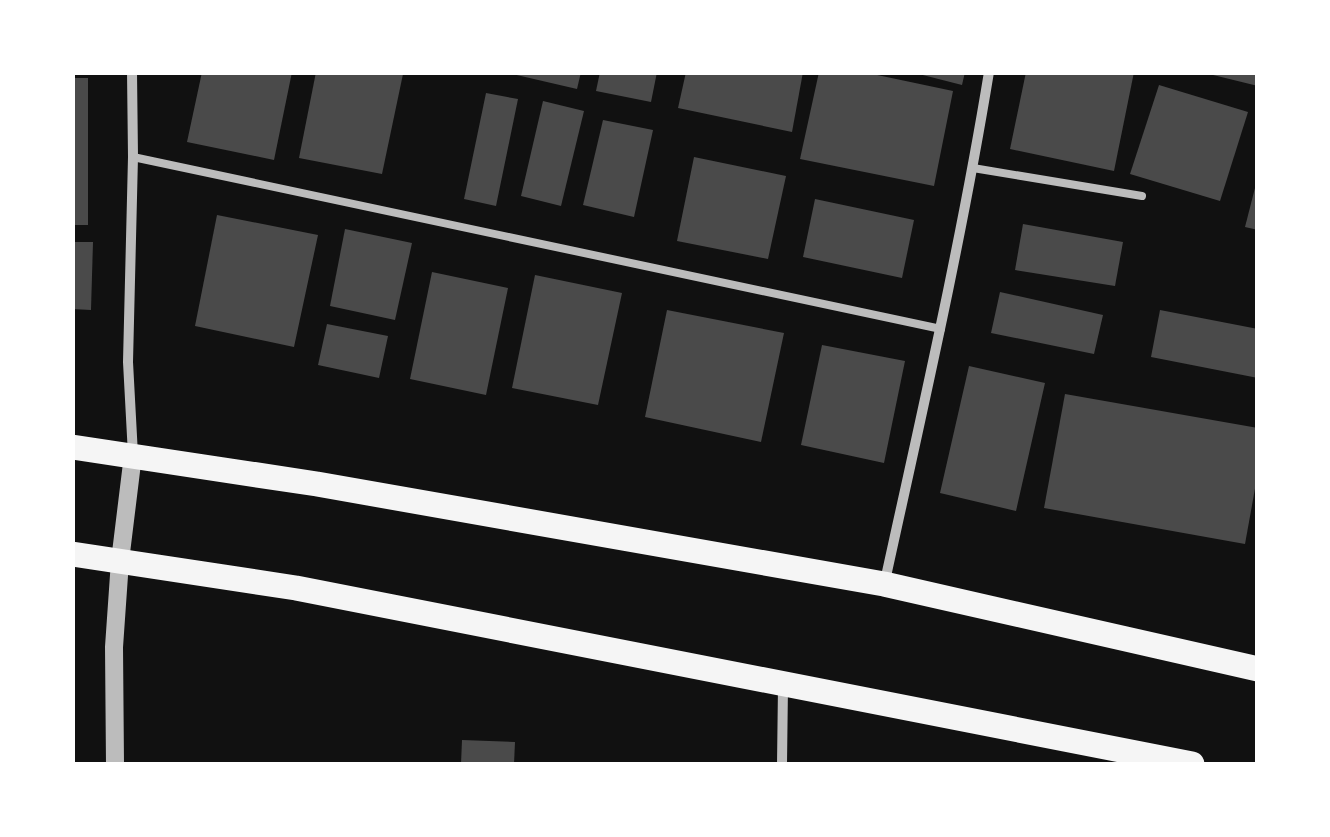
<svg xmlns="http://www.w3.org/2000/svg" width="1330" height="837" font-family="'Fira Sans',sans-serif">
	<rect width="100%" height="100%" fill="#111"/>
	<g fill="#4a4a4a">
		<path d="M 202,72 L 292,72 L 274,160 L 187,142 Z"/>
		<path d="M 316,72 L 403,74 L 382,174 L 299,158 Z"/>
		<path d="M 504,72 L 581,72 L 577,89 Z"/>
		<path d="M 600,72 L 657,72 L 651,102 L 596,91 Z"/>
		<path d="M 686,72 L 803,72 L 792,132 L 678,108 Z"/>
		<path d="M 819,72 L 863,72 L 953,91 L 934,186 L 800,159 Z"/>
		<path d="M 911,72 L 965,72 L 962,85 Z"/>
		<path d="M 1026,72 L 1134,72 L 1114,171 L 1010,149 Z"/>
		<path d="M 1210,72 L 1258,72 L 1258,86 L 1209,74 Z"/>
		<rect x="72" y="78" width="16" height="147"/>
		<path d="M 1159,85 L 1248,112 L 1220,201 L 1130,174 Z"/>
		<path d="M 486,93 L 518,99 L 496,206 L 464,199 Z"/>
		<path d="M 543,101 L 584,111 L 561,206 L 521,196 Z"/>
		<path d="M 603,120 L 653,130 L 634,217 L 583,205 Z"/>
		<path d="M 694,157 L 786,176 L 768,259 L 677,241 Z"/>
		<path d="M 1256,184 L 1258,185 L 1258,230 L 1245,227 Z"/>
		<path d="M 815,199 L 914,220 L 902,278 L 803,257 Z"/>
		<path d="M 217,215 L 318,235 L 294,347 L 195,326 Z"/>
		<path d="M 1023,224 L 1123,242 L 1115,286 L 1015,270 Z"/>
		<path d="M 345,229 L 412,243 L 395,320 L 330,306 Z"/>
		<path d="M 72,242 L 93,242 L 91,310 L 72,309 Z"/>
		<path d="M 432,272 L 508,288 L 486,395 L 410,379 Z"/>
		<path d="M 535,275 L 622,293 L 598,405 L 512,388 Z"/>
		<path d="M 1000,292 L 1103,315 L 1094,354 L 991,333 Z"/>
		<path d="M 667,310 L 784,333 L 761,442 L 645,417 Z"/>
		<path d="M 1160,310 L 1258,329 L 1258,378 L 1151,357 Z"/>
		<path d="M 327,324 L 388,336 L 379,378 L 318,365 Z"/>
		<path d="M 822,345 L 905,361 L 884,463 L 801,445 Z"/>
		<path d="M 969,366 L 1045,383 L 1016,511 L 940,493 Z"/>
		<path d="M 1065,394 L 1258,428 L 1258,472 L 1245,544 L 1044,508 Z"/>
		<path d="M 462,740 L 515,742 L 514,764 L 461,764 Z"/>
	</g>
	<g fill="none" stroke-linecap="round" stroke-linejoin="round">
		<g stroke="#bcbcbc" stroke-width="8">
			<path d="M 133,157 L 941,329"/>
			<path d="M 973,168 L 1142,196"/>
		</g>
		<g stroke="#bcbcbc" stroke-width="10">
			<path d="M 132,72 L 133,157 L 128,362 L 133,455"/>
			<path d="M 885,581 C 922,412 961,243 989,72"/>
			<path d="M 782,764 L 783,686"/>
		</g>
		<path stroke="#bcbcbc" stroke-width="18" d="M 115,764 L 114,647 L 120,561 L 133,455"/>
		<g stroke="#f5f5f5" stroke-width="25">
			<path d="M 72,447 L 317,484 L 884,584 L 1258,669"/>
			<path d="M 72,554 L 296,588 L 1192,764"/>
		</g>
	</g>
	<rect width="1330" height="837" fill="none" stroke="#ffffff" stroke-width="150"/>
</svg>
